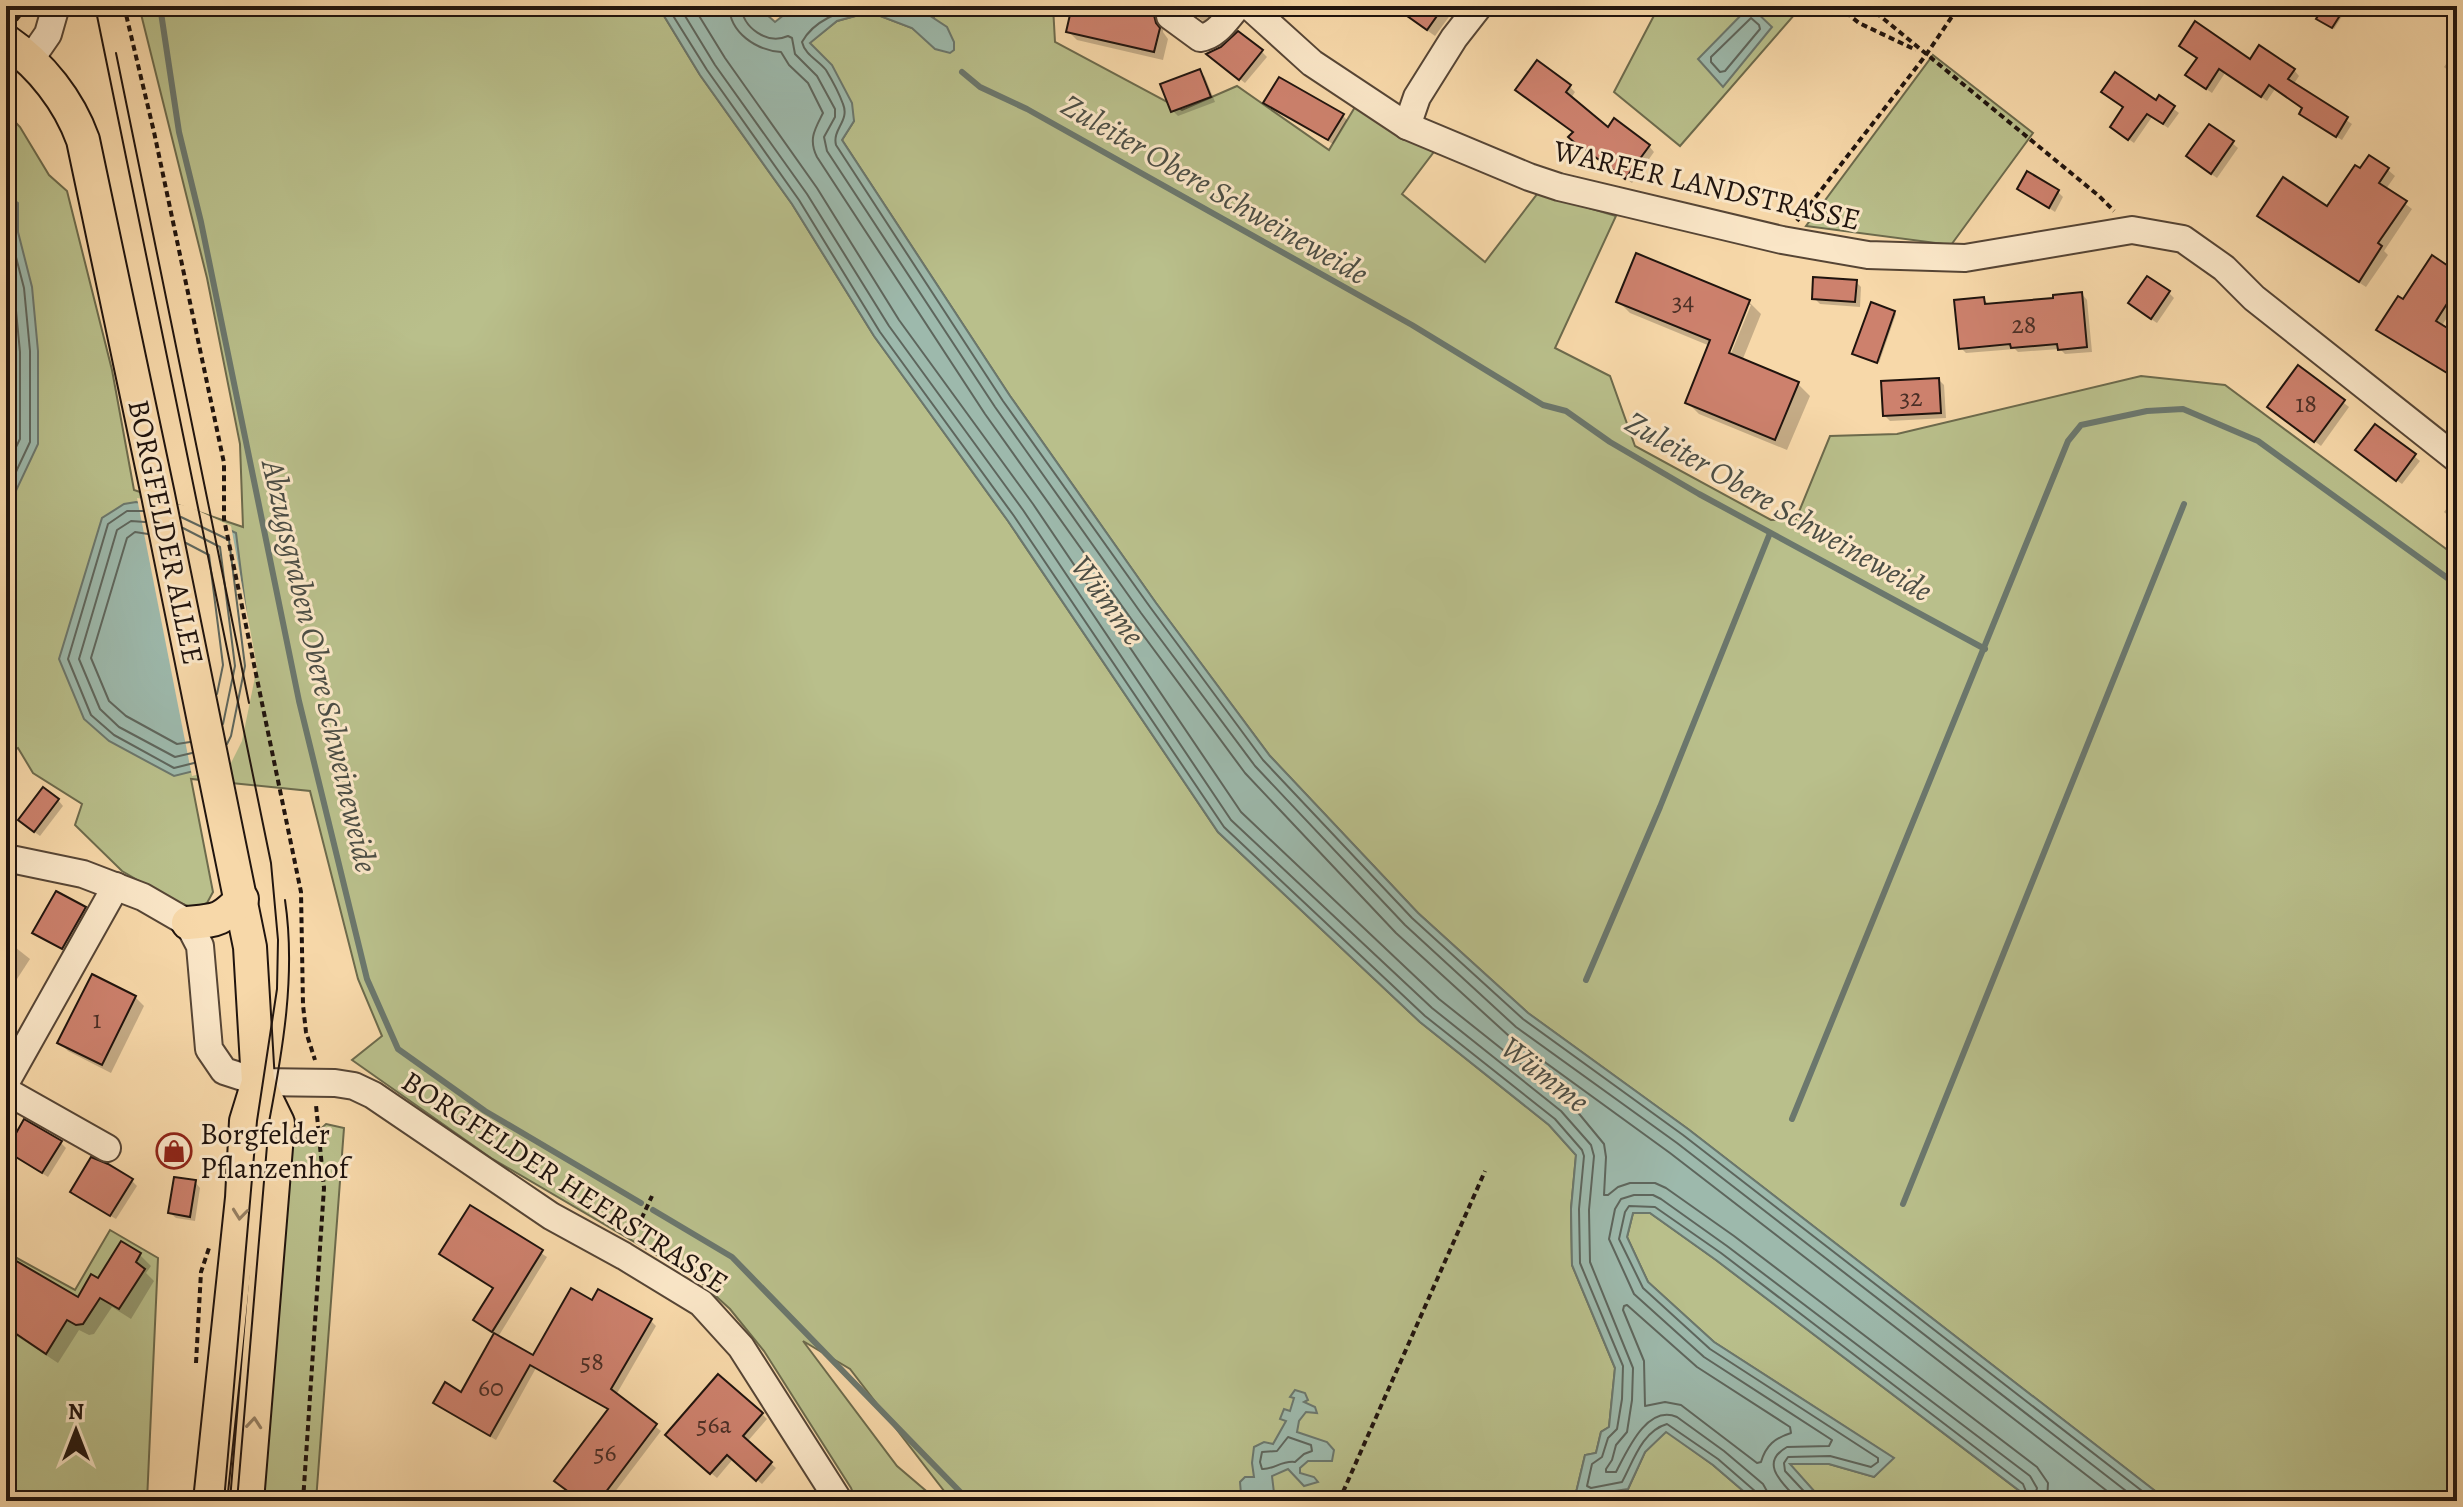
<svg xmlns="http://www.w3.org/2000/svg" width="2463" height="1507" font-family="Alegreya,serif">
	<rect width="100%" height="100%" fill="#f7d8a9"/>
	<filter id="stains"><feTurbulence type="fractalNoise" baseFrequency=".0025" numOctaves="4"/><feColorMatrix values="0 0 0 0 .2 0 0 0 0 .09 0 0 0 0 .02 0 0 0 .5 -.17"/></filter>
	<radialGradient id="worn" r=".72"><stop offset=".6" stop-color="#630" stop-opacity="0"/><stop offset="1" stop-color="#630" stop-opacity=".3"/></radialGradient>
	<g fill="#b9bf8b" stroke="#6c6a4c" stroke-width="2">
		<path d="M 139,6 L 658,6 L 700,75 L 792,204 L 874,336 L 1008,521 L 1218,832 L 1420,1022 L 1549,1125 L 1576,1155 L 1571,1209 L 1572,1265 L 1615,1368 L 1609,1427 L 1601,1432 L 1596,1453 L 1585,1455 L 1574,1501 L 956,1501 L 948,1496 L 850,1369 L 803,1341 L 897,1466 L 938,1501 L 856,1501 L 851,1488 L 764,1351 L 730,1309 L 696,1278 L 491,1158 L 352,1060 L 382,1036 L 358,979 L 310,791 L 191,779 L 213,892 L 207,903 L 193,908 L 170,899 L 122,871 L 75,825 L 82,804 L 33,773 L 18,748 L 6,753 L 6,112 L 20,127 L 49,175 L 67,191 L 112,370 L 134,490 L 243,527 L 240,444 L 207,278 Z"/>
		<path d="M 915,6 L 1053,6 L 1055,42 L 1182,110 L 1237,86 L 1329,150 L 1355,107 L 1436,149 L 1402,194 L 1485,262 L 1538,193 L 1616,216 L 1555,348 L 1610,376 L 1635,446 L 1771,520 L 1796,519 L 1830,436 L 1897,434 L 2141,376 L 2225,385 L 2457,557 L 2457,1501 L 2168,1501 L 1688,1129 L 1528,1013 L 1418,913 L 1270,756 L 1156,603 L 1010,396 L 842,140 L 854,121 L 809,43 L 837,21 L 870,12 L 912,28 L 927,39 L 934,17 Z"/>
		<path d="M 1659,6 L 1802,6 L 1680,146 L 1614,92 Z"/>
		<path d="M 1933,55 L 2033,133 L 1951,245 L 1806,226 Z"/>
		<path d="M 326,1124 L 344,1128 L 316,1501 L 259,1501 L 287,1138 L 310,1139 Z"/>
		<path d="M 1633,1213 L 1650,1213 L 1716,1260 L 2022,1493 L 1978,1501 L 1823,1501 L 1789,1464 L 1829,1464 L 1874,1477 L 1893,1458 L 1714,1342 L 1648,1282 L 1627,1237 Z"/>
		<path d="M 110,1230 L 158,1258 L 147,1501 L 6,1501 L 6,1252 L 75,1290 Z"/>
		<path d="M 1666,1431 L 1713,1465 L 1755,1501 L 1599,1501 L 1595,1494 L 1628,1489 L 1645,1452 Z"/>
	</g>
	<g fill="#9db9ac" stroke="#6b776d" stroke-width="2">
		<path d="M 658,6 L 757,6 L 775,22 L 795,6 L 915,6 L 947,27 L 954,42 L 954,50 L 950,53 L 935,49 L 912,28 L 870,12 L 837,21 L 810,43 L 832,65 L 852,103 L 854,121 L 842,140 L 1010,396 L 1156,603 L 1270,756 L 1418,913 L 1528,1013 L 1688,1129 L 2168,1501 L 1978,1501 L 2021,1492 L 1716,1260 L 1650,1213 L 1633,1213 L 1627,1237 L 1648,1282 L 1714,1342 L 1894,1458 L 1874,1477 L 1829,1464 L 1790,1464 L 1823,1501 L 1755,1501 L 1713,1465 L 1666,1432 L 1645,1452 L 1628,1489 L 1595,1494 L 1599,1501 L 1574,1501 L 1585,1455 L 1596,1453 L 1601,1432 L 1609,1427 L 1615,1368 L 1572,1265 L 1571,1209 L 1576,1155 L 1549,1125 L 1420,1022 L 1218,832 L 1008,521 L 874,336 L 792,204 L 700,75 Z"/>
		<path d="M 1750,6 L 1772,27 L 1723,87 L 1698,59 Z"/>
		<path d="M 6,195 L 18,203 L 18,232 L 32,287 L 38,351 L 38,444 L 14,495 L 6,479 Z"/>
		<path d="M 136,502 L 187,510 L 236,533 L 253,667 L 226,763 L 174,776 L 109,741 L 84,719 L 59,659 L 102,518 L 124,504 Z"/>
		<path d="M 1295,1390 L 1305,1393 L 1308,1400 L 1304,1402 L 1315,1407 L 1317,1413 L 1306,1412 L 1299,1421 L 1297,1432 L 1327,1442 L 1334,1450 L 1332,1461 L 1308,1461 L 1300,1468 L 1300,1473 L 1314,1477 L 1318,1482 L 1304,1486 L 1288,1469 L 1272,1476 L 1275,1501 L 1248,1501 L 1246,1496 L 1241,1494 L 1240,1482 L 1245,1477 L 1254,1477 L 1252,1463 L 1254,1447 L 1264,1442 L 1273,1444 L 1286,1421 L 1280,1419 L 1284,1409 L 1290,1411 L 1294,1398 L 1290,1397 Z"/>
	</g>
	<path fill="#f7d8a9" d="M 137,498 L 188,506 L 231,526 L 257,667 L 242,741 L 229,767 L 192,776 Z"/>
	<g fill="#0003" fill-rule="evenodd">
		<path d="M 1074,6 L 1135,6 L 1155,11 L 1164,20 L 1163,32 L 1168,39 L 1163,60 L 1077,40 L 1068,31 Z"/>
		<path d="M 1172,6 L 1222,6 L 1213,28 L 1189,11 L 1176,9 Z"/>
		<path d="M 1393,6 L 1443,6 L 1451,14 L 1435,36 Z"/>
		<path d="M 2327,6 L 2334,6 L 2344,13 L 2334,29 L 2321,20 Z"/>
		<path d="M 2457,48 L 2457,78 L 2444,67 Z"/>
		<path d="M 1261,51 L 1267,57 L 1245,83 L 1214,59 Z"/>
		<path d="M 2186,51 L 2294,70 L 2299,76 L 2293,85 L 2352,124 L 2342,140 L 2307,119 L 2304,109 L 2275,89 L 2267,101 L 2225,73 L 2212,93 L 2193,80 L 2198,59 Z"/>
		<path d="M 1537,63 L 1570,87 L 1575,92 L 1571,98 L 1608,130 L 1649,146 L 1654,152 L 1632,183 L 1576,142 L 1575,132 Z"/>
		<path d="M 1200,71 L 1205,77 L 1215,102 L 1178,116 L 1173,111 Z"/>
		<path d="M 2159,98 L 2179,113 L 2168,128 L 2152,117 L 2134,143 L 2117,131 Z"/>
		<path d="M 1270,107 L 1342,115 L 1347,120 L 1333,144 Z"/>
		<path d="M 2232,143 L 2238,148 L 2217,178 L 2194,162 Z"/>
		<path d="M 2388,170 L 2395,176 L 2386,189 L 2412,209 L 2384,251 L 2388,255 L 2366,287 L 2266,222 L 2260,216 L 2328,209 Z"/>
		<path d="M 2019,188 L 2058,192 L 2063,197 L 2055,212 Z"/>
		<path d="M 2457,255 L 2457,302 L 2441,327 L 2457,337 L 2457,377 L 2404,302 L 2448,268 Z"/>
		<path d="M 1637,256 L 1749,302 L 1761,314 L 1742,361 L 1798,384 L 1810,396 L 1787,450 L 1699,414 L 1687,402 L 1710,346 L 1630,313 L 1618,301 ZM 1746,305 L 1751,305 L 1727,363 L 1723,362 Z"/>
		<path d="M 1856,282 L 1861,287 L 1860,307 L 1820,304 L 1814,298 Z"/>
		<path d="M 2169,293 L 2174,298 L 2157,323 L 2136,309 Z"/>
		<path d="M 2082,294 L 2087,300 L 2092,352 L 2065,354 L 2060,349 L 2018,352 L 2015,349 L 1966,353 L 1961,348 L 1984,300 L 1990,305 L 2055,300 Z"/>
		<path d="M 1894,312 L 1896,314 L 1879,363 L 1857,355 Z"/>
		<path d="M 2299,368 L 2349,407 L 2321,446 L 2275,412 Z"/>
		<path d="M 1939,380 L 1944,385 L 1946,418 L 1890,421 L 1885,416 Z"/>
		<path d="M 2363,456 L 2414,456 L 2420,461 L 2402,484 Z"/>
		<path d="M 2455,498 L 2457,500 L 2457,523 L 2444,512 Z"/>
		<path d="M 58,800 L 63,806 L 40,836 L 26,826 Z"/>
		<path d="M 84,909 L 90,914 L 68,953 L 35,932 Z"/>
		<path d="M 6,940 L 30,959 L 6,996 Z"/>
		<path d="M 135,997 L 144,1006 L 111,1073 L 68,1051 L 60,1043 Z"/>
		<path d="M 24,1122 L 61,1143 L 66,1148 L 48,1177 L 13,1155 Z"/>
		<path d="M 132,1181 L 137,1186 L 116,1219 L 78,1197 Z"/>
		<path d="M 195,1182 L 200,1188 L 195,1221 L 176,1218 L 170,1213 Z"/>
		<path d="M 471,1207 L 547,1257 L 498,1337 L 534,1357 L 593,1303 L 651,1321 L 656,1326 L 616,1395 L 661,1431 L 608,1501 L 582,1501 L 609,1410 L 536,1368 L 496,1440 L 441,1408 L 435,1403 L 462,1394 L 496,1335 L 476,1320 L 495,1289 L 441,1254 Z"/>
		<path d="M 140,1255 L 151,1266 L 146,1273 L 154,1281 L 131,1319 L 112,1307 L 94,1334 L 89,1335 L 79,1330 L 58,1363 L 6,1329 L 6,1258 L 78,1300 L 99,1280 Z"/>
		<path d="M 762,1414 L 767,1419 L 747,1442 L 776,1468 L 762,1484 L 733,1459 L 717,1478 L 672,1440 Z"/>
	</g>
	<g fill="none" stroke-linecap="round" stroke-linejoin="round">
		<g stroke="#5e665d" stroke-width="2">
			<path d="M 667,6 L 707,70 L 799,200 L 880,332 L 1014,516 L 1224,827 L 1425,1016 L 1555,1119 L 1582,1150 L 1584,1156 L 1579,1209 L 1580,1263 L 1623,1366 L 1622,1399 L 1617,1429 L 1608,1438 L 1602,1457 L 1592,1464 L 1587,1486 L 1591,1488 L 1622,1482 C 1633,1462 1642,1431 1667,1424 L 1718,1459 L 1756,1492 L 1759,1501"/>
			<path d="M 679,6 L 715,65 L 807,194 L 889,326 L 1023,510 L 1231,820 L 1432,1008 L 1561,1111 L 1591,1145 L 1594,1156 L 1589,1210 L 1590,1262 L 1633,1368 L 1632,1400 L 1627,1432 L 1616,1445 L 1612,1460 L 1606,1469 L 1606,1472 L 1616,1472 C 1627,1451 1647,1404 1677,1417 L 1724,1451 L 1763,1484 L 1768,1493 L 1769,1501"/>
			<path d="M 693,6 L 725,58 L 817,188 L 899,320 L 1033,504 L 1241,812 L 1439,999 L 1571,1104 L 1604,1144 L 1606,1157 L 1604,1195 L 1608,1195 L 1618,1187 L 1630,1183 L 1655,1183 L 1666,1188 L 1734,1236 L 2037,1467 L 2048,1483 L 2047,1501"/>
			<path d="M 729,6 C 730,33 756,50 781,52 L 789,65 L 808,83 L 823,113 C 815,129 808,139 817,157 L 985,414 L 1132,620 L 1245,773 L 1396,933 L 1509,1036 L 1670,1153 L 2120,1501"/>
			<path d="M 741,6 C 743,28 767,45 788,36 L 792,38 L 795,54 L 817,76 L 835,109 L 835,117 L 824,137 L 827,151 L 995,407 L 1141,613 L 1255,766 L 1405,925 L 1516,1027 L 1677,1143 L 2139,1501"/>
			<path d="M 861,6 C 839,12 814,20 802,42 C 805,55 818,60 826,70 C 832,80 839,93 843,104 C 850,121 832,129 836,145 L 1003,401 L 1150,607 L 1263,760 L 1412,918 L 1523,1019 L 1683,1135 L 2155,1501"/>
			<path d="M 1751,18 L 1759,25 L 1760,29 L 1725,71 L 1720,72 L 1711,62 L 1711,57 Z"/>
			<path d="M 6,205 L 9,208 L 10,234 L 24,288 L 30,351 L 30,442 L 14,476 L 6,478"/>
			<path d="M 6,259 L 14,290 L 20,352 L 20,439 L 6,467"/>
			<path d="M 6,334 L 6,440"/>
			<path d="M 143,511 L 127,511 L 108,524 L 68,659 L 91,715 L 114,735 L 174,768 L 194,763"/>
			<path d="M 181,517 L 229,540 L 245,666 L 231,736 L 227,744"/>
			<path d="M 145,522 L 131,521 L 117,530 L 79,659 L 100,709 L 119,727 L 175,757 L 192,753"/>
			<path d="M 183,528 L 220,547 L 235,666 L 223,724"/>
			<path d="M 148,534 L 135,532 L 127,538 L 91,658 L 109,701 L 126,716 L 177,744 L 190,742"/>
			<path d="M 186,543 L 209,555 L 223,665 L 217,694"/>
			<path d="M 1627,1305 L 1697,1367 L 1790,1427 L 1791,1433 C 1775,1438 1766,1445 1761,1462 L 1757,1463 L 1681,1405 L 1665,1402 L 1645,1406 L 1644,1361 L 1623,1310 L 1624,1306 Z"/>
			<path d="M 1288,1437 L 1311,1445 L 1312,1451 L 1304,1454 L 1295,1462 C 1282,1460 1273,1470 1262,1469 L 1260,1462 L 1262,1452 L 1277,1451 Z"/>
			<path d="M 1799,1501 C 1785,1485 1757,1464 1787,1447 L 1829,1446 L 1832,1440 L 1704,1357 L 1634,1294 L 1609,1239 L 1615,1209 L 1621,1199 L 1634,1195 L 1653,1195 L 1661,1199 L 1727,1246 L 2030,1476 L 2037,1488 L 2034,1501"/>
			<path d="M 1813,1501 L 1785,1471 L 1784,1463 L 1788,1457 L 1830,1456 L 1871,1467 L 1878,1462 L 1878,1458 L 1710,1349 L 1643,1288 L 1619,1239 L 1625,1212 L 1629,1206 L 1655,1207 L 1721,1253 L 2023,1484 L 2027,1494 L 2020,1501"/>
		</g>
		<g stroke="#6b776d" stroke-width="6">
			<path d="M 160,6 L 179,132 L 201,222 L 299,701 L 367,979 L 398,1049 L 485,1111 L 641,1203"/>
			<path d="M 962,72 L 980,87 L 1027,109 L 1412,325 L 1543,405 L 1566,411 L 1610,442 L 1699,494 L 1985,649"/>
			<path d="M 1586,980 L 1660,807 L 1770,533"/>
			<path d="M 1792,1119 L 2068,441 L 2081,425 L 2147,411 L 2183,409 L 2258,441 L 2457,585"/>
			<path d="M 1903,1204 L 2184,504"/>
			<path d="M 653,1210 L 732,1257 L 969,1501"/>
		</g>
	</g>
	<g fill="#cd816d" stroke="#20140e" stroke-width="2">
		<path d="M 1072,6 L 1158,6 L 1154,15 L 1156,23 L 1160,28 L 1154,52 L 1066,32 Z"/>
		<path d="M 1393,6 L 1444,6 L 1427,30 Z"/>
		<path d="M 2324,6 L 2346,6 L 2332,28 L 2316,19 Z"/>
		<path d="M 2195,21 L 2250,59 L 2259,45 L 2295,69 L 2288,79 L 2348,117 L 2336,137 L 2299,114 L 2302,108 L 2269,85 L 2261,97 L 2219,69 L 2206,89 L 2185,75 L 2197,58 L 2179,46 Z"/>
		<path d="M 1238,31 L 1263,50 L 1239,80 L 1206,54 L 1221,47 Z"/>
		<path d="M 1537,60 L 1571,85 L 1566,92 L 1608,127 L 1614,118 L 1650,145 L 1625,179 L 1583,148 L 1582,149 L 1568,137 L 1573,132 L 1515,90 Z"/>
		<path d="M 1200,69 L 1211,97 L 1171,112 L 1160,84 Z"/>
		<path d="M 2115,72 L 2156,100 L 2159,95 L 2175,106 L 2163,124 L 2147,114 L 2128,140 L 2110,127 L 2123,107 L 2101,92 Z"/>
		<path d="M 1279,77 L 1344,114 L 1328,140 L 1263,103 Z"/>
		<path d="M 2209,124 L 2234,141 L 2211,174 L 2186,156 Z"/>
		<path d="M 2369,155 L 2389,168 L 2379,183 L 2407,201 L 2378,243 L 2382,246 L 2359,282 L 2257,216 L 2283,177 L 2327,206 L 2355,165 L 2360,168 Z"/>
		<path d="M 2027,171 L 2059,190 L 2049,208 L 2017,189 Z"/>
		<path d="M 1636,253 L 1750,300 L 1729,353 L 1799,382 L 1775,440 L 1685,403 L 1710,340 L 1616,302 Z"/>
		<path d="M 2432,255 L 2457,272 L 2457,288 L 2436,321 L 2457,334 L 2457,379 L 2376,330 L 2398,296 L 2403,299 Z"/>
		<path d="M 2147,276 L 2170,291 L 2151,319 L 2128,303 Z"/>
		<path d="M 1813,277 L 1857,280 L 1855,302 L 1812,299 Z"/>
		<path d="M 2082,292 L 2087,347 L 2058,350 L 2057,344 L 2011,348 L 2010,344 L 1959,349 L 1954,300 L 1984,297 L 1985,304 L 2053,298 L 2053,295 Z"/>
		<path d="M 1871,302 L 1895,311 L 1877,363 L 1852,354 Z"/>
		<path d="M 2298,365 L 2345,400 L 2314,442 L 2267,407 Z"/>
		<path d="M 1939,378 L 1941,413 L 1883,416 L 1881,381 Z"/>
		<path d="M 2375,424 L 2416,454 L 2396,481 L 2355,450 Z"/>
		<path d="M 43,787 L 59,799 L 34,832 L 18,820 Z"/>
		<path d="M 56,891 L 86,907 L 62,949 L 32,933 Z"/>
		<path d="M 92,974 L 136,996 L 102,1065 L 57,1043 Z"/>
		<path d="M 24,1119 L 62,1141 L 42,1173 L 6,1151 Z"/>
		<path d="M 91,1157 L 108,1164 L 133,1179 L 110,1216 L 70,1192 Z"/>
		<path d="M 174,1177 L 196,1180 L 190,1217 L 168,1213 Z"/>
		<path d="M 470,1205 L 543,1250 L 492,1332 L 473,1320 L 493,1288 L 439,1254 Z"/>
		<path d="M 121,1241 L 141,1253 L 136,1262 L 145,1269 L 119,1309 L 100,1298 L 83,1324 L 76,1325 L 67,1320 L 46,1354 L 6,1327 L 6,1255 L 78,1297 L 91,1274 L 98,1278 Z"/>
		<path d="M 571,1288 L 592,1300 L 598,1289 L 652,1319 L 611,1389 L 657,1424 L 599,1501 L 581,1501 L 554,1481 L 608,1409 L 530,1365 L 490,1436 L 433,1403 L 445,1382 L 461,1392 L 494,1333 L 533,1355 Z"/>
		<path d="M 718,1374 L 763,1413 L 743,1436 L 772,1462 L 756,1481 L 727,1455 L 710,1474 L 665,1435 Z"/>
	</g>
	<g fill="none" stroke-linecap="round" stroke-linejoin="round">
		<defs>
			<g id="minor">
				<path d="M 1249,6 L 1312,63 L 1407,126 L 1529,177 L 1559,187 L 1782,240 L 1868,255 L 1965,258 L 2132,230 L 2183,239 L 2224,268 L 2254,298 L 2457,459"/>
				<path d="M 1170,16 L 1200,38 C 1217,36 1227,18 1238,6"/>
				<path d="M 30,60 L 48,34 L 56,6"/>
				<path d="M 1407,126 L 1417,97 L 1454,38 L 1479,6"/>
				<path d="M 6,858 L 83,874 L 143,897 L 188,923 L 200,946 L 209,1049 L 224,1071 L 258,1082 L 335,1083 L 354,1086 L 373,1095 L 551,1216 L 624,1256 L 701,1303 L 741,1347 L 839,1501"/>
				<path d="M 6,1082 L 116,886"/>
				<path d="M 6,1091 L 107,1148"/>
			</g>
			<g id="major">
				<path d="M 6,41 C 41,65 69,101 83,140 L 158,495 L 250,947 L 258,1082 L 246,1121 L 242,1198 L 210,1501"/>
				<path d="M 188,923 C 218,920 220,921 242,899"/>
				<path d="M 247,1501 L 278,1123 L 258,1082"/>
			</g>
		</defs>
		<use href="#minor" stroke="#564535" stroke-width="30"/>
		<use href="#major" stroke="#20140e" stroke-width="36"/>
		<g stroke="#20140e" stroke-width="4" stroke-dasharray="6 4" stroke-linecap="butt">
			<path d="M 124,6 L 154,132 L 224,463 L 224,519 L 301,892 L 303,1005 L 306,1032 L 315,1060"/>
			<path d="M 1838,6 L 1859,23 L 1916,50"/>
			<path d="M 1868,6 L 2099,196 L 2114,211"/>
			<path d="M 16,20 L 27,6"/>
			<path d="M 1797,221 L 1926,55 L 1959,6"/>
			<path d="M 633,1237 L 652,1196"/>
			<path d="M 196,1363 L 201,1272 L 210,1245"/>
			<path d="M 303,1501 L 324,1188 L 316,1105"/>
			<path d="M 1339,1501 L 1485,1171"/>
		</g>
		<use href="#minor" stroke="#fae6c7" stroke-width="26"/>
		<use href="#major" stroke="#f7d8a9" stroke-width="32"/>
		<g stroke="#20140e" stroke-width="2">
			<path d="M 95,6 L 271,863 L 278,940 L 277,989 L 257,1121 L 224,1501"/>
			<path d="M 116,53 L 249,703"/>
			<path d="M 237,1501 L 269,1122 C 283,1049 296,974 285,900"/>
		</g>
	</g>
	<defs><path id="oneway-chevron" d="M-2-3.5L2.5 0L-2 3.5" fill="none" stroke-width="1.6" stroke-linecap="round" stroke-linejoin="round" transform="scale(2)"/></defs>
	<g stroke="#968063">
		<use href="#oneway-chevron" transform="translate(240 1214) rotate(96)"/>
		<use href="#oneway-chevron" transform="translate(254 1423) rotate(-85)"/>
	</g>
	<defs>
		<symbol id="shop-ring" viewBox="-11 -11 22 22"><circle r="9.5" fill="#fae6c7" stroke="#8f2418" stroke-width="1.5"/><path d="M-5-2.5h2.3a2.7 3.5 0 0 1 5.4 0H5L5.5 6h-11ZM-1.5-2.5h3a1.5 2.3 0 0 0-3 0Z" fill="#8f2418"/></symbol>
	</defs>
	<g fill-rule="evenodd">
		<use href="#shop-ring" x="154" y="1131" width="40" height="40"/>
	</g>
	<g text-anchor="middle" stroke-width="6" stroke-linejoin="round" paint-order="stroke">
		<g font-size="26" fill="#4b2f26">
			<text x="1683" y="310">34</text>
			<text x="2024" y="333">28</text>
			<text x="1911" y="406">32</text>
			<text x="2306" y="412">18</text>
			<text x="97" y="1028">1</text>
			<text x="592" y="1370">58</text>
			<text x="491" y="1396">60</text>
			<text x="714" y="1433">56a</text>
			<text x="605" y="1461">56</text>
		</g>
		<g font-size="30" fill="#20140e" stroke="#fae6c7">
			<text transform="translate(1707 185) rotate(13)" y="10">WARFER LANDSTRASSE</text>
			<text transform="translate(166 532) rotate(78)" y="10">BORGFELDER ALLEE</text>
			<text transform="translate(565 1182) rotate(33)" y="10">BORGFELDER HEERSTRASSE</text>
		</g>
		<g font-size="30" fill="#20140e" stroke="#fae6c7" text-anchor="start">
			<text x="200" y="1144">Borgfelder<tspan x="200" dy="34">Pflanzenhof</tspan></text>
		</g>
		<g font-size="32" font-style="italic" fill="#4c4e45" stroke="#fae6c7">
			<text transform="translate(1215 189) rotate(30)" y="11">Zuleiter Obere Schweineweide</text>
			<text transform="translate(1779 506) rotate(30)" y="11">Zuleiter Obere Schweineweide</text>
			<text transform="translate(1108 600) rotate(54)" y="11">Wümme</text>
			<text transform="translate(320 666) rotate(77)" y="11">Abzugsgraben Obere Schweineweide</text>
			<text transform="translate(1545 1074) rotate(38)" y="11">Wümme</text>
		</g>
	</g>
	<rect width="2463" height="1507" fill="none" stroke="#f7d8a9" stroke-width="32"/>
	<rect x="8" y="8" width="2447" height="1491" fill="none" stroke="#20140e" stroke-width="4"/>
	<rect x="16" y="16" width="2431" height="1475" fill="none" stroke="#20140e" stroke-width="2"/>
	<g transform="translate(76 1431)" stroke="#fae6c7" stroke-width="6" paint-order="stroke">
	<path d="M0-6L14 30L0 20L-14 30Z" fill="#20140e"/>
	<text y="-12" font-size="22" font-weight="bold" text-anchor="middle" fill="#20140e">N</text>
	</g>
	<rect width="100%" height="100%" filter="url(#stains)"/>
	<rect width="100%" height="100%" fill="url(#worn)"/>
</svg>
